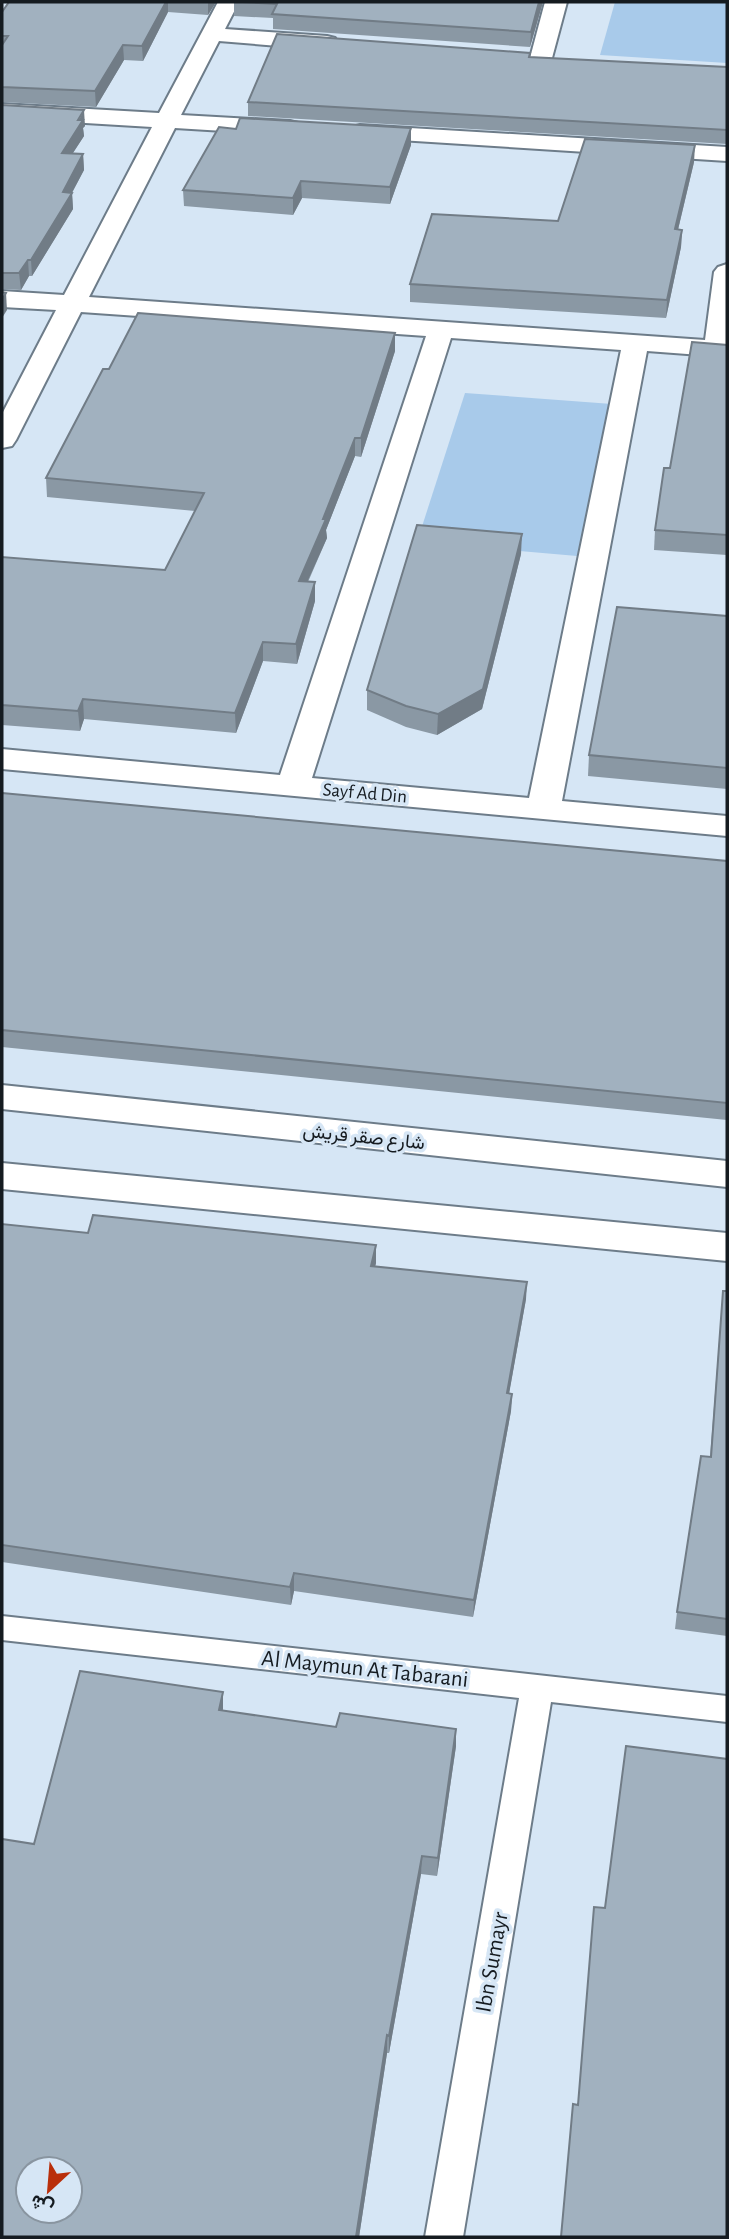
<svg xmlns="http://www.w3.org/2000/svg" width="729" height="2239" font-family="'Alegreya Sans',Vazirmatn,sans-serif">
	<rect width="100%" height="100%" fill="#d6e6f5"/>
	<g fill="#a8caea">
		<path d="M 615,2 L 727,2 L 727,63 L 600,55 Z"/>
		<path d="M 465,393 L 612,404 L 577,556 L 417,542 Z"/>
	</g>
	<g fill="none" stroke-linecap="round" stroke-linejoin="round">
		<defs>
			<path id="service" d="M 2,1616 L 727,1696 L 727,1722 L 551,1702 L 463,2237 L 425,2237 L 519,1698 L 2,1640 Z"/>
			<g id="minor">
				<path d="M 218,2 L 239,2 L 225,29 L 327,36 L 335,38 L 338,43 L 335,48 L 327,50 L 219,41 L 181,115 L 290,121 L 298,123 L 302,128 L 298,133 L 290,135 L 175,128 L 89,297 L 705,340 L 714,272 L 718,267 L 727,264 L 727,357 L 647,351 L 562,801 L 727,816 L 727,836 L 2,769 L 2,749 L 280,775 L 426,336 L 81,312 L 16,440 L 12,446 L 2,448 L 2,414 L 56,310 L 2,307 L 2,291 L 64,295 L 152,127 L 2,118 L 2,104 L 159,113 ZM 451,338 L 621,350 L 529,798 L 312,778 Z"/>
				<path d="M 545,2 L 567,2 L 552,58 L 549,63 L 533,63 L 530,58 Z"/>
				<path d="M 360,125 L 727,147 L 727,161 L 352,137 L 348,132 L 352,127 Z"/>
			</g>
			<g id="tertiary">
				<path d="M 2,1085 L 727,1161 L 727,1187 L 2,1109 Z"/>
				<path d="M 2,1163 L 727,1233 L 727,1261 L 2,1189 Z"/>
			</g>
		</defs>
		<use href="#service" stroke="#6d7c89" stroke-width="4"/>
		<use href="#minor" stroke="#6d7c89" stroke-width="4"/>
		<use href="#tertiary" stroke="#6d7c89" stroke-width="4"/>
		<use href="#service" fill="#fff" fill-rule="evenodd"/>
		<use href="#minor" fill="#fff" fill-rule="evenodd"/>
		<use href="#tertiary" fill="#fff" fill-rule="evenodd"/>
	</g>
	<g fill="#8a98a4">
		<path d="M 7,2 L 216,2 L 208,15 L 168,12 L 143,61 L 124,60 L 96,107 L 2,102 L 2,12 L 8,4 Z"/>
		<path d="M 234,2 L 543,2 L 530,47 L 273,29 L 273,18 L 234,16 Z"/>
		<path d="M 530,57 L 727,67 L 727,144 L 248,116 L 248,102 Z"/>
		<path d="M 2,105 L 85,126 L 83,128 L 84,136 L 73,153 L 83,154 L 84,170 L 72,193 L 73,209 L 32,276 L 29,276 L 21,290 L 2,289 Z"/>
		<path d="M 236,129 L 411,145 L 390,204 L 302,198 L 293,215 L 184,206 L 183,190 Z"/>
		<path d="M 694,162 L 678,230 L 682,230 L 681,247 L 666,318 L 410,302 L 410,284 Z"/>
		<path d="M 727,345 L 727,555 L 654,550 L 655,530 L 670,468 Z"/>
		<path d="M 395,351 L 361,457 L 355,456 L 326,530 L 327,538 L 308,582 L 315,582 L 315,601 L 297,664 L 263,661 L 236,733 L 84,719 L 80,731 L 2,725 L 2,557 L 165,570 L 195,511 L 47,497 L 46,478 L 109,369 Z"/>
		<path d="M 521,554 L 482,709 L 437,735 L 406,727 L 367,710 L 367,690 Z"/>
		<path d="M 727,616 L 727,789 L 588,776 L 589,755 Z"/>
		<path d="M 2,793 L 727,861 L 727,1120 L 2,1047 Z"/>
		<path d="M 2,1224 L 376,1263 L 375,1266 L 526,1299 L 509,1393 L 512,1394 L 511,1411 L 473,1617 L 294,1591 L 291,1605 L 2,1562 Z"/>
		<path d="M 723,1291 L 727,1291 L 727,1636 L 675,1629 L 677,1612 L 710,1457 Z"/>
		<path d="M 223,1711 L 456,1746 L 437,1876 L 421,1874 L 389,2053 L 387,2053 L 359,2237 L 2,2237 L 34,1844 Z"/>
	</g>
	<g fill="#717c86">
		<path d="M 166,2 L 168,2 L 168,12 L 143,61 L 142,46 Z"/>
		<path d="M 208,2 L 216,2 L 208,15 Z"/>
		<path d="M 539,2 L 543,2 L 530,47 L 531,32 Z"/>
		<path d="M 123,45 L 124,60 L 96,107 L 95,91 Z"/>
		<path d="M 84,110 L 85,126 L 83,128 L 84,136 L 63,168 L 62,153 Z"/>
		<path d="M 411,128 L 411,145 L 390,204 L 390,187 Z"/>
		<path d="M 695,145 L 694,162 L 674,246 L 675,229 Z"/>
		<path d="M 83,154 L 84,170 L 69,198 L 72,193 L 73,209 L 32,276 L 31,260 L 63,192 Z"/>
		<path d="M 301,181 L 302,198 L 293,215 L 293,198 Z"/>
		<path d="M 682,230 L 681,247 L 666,318 L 667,300 Z"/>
		<path d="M 28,260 L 29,276 L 21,290 L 19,273 Z"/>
		<path d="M 6,293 L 7,310 L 2,318 L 2,300 Z"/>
		<path d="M 395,333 L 395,351 L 361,457 L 361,438 Z"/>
		<path d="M 355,438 L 355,456 L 326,530 L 327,538 L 299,600 L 299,581 Z"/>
		<path d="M 522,534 L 521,554 L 482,709 L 437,735 L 438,714 Z"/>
		<path d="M 315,582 L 315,601 L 297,664 L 296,644 Z"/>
		<path d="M 263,642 L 263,661 L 236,733 L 235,713 Z"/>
		<path d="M 83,699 L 84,719 L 80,731 L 78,711 Z"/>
		<path d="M 376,1245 L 376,1263 L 371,1283 L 371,1266 Z"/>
		<path d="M 527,1282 L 526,1299 L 506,1411 L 507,1393 Z"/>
		<path d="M 512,1394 L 511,1411 L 473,1617 L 474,1600 Z"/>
		<path d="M 294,1573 L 294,1591 L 291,1605 L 290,1587 Z"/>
		<path d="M 223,1692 L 223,1709 L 219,1728 L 219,1710 Z"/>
		<path d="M 456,1729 L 456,1746 L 437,1876 L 438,1858 Z"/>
		<path d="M 422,1856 L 421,1874 L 389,2053 L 389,2036 Z"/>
		<path d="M 387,2035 L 387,2053 L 359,2237 L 356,2237 Z"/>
	</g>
	<g fill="#a1b1bf" stroke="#717c86" stroke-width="2" fill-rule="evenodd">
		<path d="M 9,2 L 166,2 L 142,46 L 123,45 L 95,91 L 2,87 L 2,45 L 8,36 L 2,36 L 2,12 Z"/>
		<path d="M 243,2 L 539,2 L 531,32 L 272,14 L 277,4 Z"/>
		<path d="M 277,34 L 530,53 L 529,57 L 727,67 L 727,130 L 248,102 Z"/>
		<path d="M 2,105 L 84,110 L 78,120 L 83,120 L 62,153 L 83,154 L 63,192 L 72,193 L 31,260 L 28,260 L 19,273 L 2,273 Z"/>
		<path d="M 240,118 L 411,128 L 390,187 L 301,181 L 293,198 L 183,190 L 219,127 L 236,129 Z"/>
		<path d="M 585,139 L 695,145 L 675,229 L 682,230 L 667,300 L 410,284 L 432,214 L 558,221 Z"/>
		<path d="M 2,292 L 6,293 L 2,300 Z"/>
		<path d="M 138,313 L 395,333 L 361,438 L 355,438 L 323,519 L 326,519 L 299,581 L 315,582 L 296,644 L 263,642 L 235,713 L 83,699 L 78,711 L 2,705 L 2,557 L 165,570 L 204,493 L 46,478 L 103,369 L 109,369 Z"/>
		<path d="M 692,342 L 727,345 L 727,535 L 655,530 L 664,468 L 670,468 Z"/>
		<path d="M 417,525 L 522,534 L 483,689 L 438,714 L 406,706 L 367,690 Z"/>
		<path d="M 617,607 L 727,616 L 727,768 L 589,755 Z"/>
		<path d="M 2,793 L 727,861 L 727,1103 L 2,1030 Z"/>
		<path d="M 93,1215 L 376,1245 L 371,1266 L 527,1282 L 507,1393 L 512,1394 L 474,1600 L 294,1573 L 290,1587 L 2,1545 L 2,1224 L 88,1233 Z"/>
		<path d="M 723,1291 L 727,1291 L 727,1619 L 677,1612 L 701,1456 L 711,1457 Z"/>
		<path d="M 80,1671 L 223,1692 L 219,1710 L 336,1727 L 340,1713 L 456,1729 L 438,1858 L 422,1856 L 389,2036 L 387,2035 L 356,2237 L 2,2237 L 2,1839 L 34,1844 ZM 28,2169 L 70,2169 L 70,2211 L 28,2211 Z"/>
		<path d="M 626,1746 L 727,1759 L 727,2237 L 561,2237 L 573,2104 L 578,2105 L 594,1907 L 605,1908 Z"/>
	</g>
	<g text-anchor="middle" stroke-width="7" stroke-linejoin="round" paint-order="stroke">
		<g font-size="19" fill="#151b20" stroke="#d6e6f5">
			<text transform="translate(365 792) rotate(5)" y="7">Sayf Ad Din</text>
			<text transform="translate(364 1136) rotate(6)" y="7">شارع صقر قريش</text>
		</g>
		<g font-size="23" fill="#151b20" stroke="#d6e6f5">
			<text transform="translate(365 1668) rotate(6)" y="8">Al Maymun At Tabarani</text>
			<text transform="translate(491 1962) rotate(-80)" y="8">Ibn Sumayr</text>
		</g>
	</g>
	<rect width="729" height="2239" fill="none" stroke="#151b20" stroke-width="7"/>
	<g transform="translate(49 2190) rotate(206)"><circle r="33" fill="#d6e6f5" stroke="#8995a0" stroke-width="2"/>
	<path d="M0-5L12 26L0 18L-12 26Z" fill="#b92f0b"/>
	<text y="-10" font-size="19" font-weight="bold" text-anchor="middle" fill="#151b20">ش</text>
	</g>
</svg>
